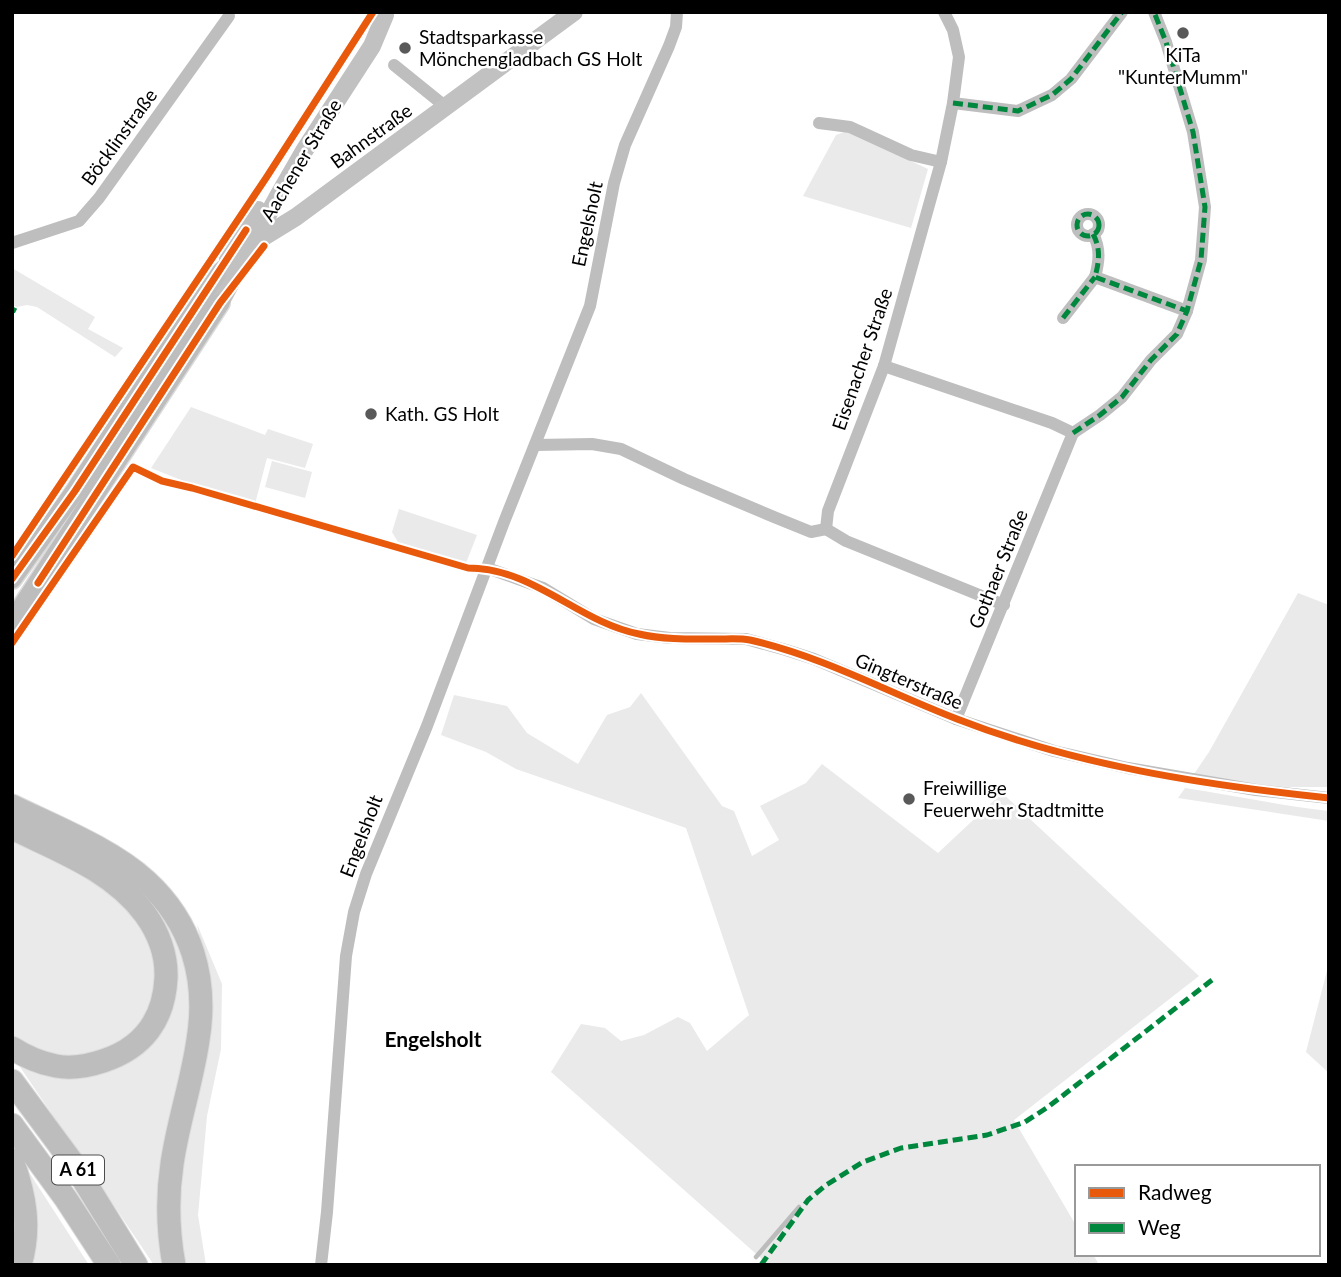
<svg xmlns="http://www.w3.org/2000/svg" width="1341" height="1277" font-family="Lato,sans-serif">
	<rect width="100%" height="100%" fill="#fff"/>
	<g fill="#eaeaea">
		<path d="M 847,131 L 928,169 L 911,228 L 803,196 L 836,135 Z"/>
		<path d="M 12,268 L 95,317 L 88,329 L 123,348 L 115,357 L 37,307 L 27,305 L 17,307 L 12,305 Z"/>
		<path d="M 191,407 L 265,435 L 268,429 L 313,444 L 305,468 L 267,458 L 255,504 L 201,488 L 151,468 Z"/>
		<path d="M 272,461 L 312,472 L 305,498 L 265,487 Z"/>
		<path d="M 399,509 L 477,535 L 466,563 L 398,542 L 392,532 Z"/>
		<path d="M 1298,593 L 1329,605 L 1329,787 L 1285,787 L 1245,783 L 1194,774 L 1209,752 Z"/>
		<path d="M 641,693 L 722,806 L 734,811 L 752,856 L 779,840 L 760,806 L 806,783 L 822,764 L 938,853 L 1002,793 L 1199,976 L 1014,1120 L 1077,1227 L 1077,1254 L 1093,1254 L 1099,1265 L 761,1265 L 763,1260 L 551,1072 L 581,1024 L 605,1028 L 621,1041 L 644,1035 L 678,1017 L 690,1023 L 707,1051 L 749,1015 L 686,828 L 516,769 L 486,752 L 441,735 L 454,695 L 507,706 L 527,733 L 578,764 L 607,715 L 630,707 Z"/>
		<path d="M 1185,788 C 1233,795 1281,806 1329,811 L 1329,821 L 1178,798 Z"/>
		<path d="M 12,838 C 59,862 113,883 143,929 C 165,964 157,1016 123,1041 C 118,1045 110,1047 104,1049 C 97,1052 90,1056 84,1057 C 57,1059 35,1049 12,1038 Z"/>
		<path d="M 132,878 L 177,932 L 192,995 L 165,1265 L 154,1265 L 14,1058 L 105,1068 L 171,994 Z"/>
		<path d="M 197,924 L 222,984 L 221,1049 L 207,1116 L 198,1215 L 206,1265 L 183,1265 L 179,1231 L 179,1170 L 204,961 Z"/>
		<path d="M 1329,963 L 1329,1073 L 1306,1052 Z"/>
		<path d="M 21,1160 L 89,1265 L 27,1265 Z"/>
	</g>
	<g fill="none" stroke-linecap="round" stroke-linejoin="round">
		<path stroke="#bcbcbc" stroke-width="4.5" d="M 756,1257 L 799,1207"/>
		<defs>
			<g id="primary">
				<path d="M 12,579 L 75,491 L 216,275"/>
				<path d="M 12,622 L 220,303"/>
			</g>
			<g id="highway">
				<path d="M 12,806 C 55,827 111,849 146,881 C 192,923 208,979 198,1040 C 192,1082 178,1122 172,1164 C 167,1197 168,1232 174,1265"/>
				<path d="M 12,828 C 59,851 112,870 145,914 C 158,932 167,955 166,978 C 164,1020 143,1048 103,1061 C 88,1066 72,1069 56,1066 C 40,1063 26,1057 12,1048"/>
				<path d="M 12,1081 L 75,1166 L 136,1265"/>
				<path d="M 12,1125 L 66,1199 L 109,1265"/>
				<path d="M 12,1160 C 25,1195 31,1228 20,1265"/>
			</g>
		</defs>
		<use href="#primary" stroke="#dbdbdb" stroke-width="22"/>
		<use href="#highway" stroke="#dbdbdb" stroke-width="25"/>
		<g stroke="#bebebe" stroke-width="12">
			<path d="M 944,12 L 953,30 L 959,57 L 953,103 L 941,162 L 884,366 L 828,511 L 826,529 L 846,541 L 1004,605"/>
			<path d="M 394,65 L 446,107"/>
			<path d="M 953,103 L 1018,111 L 1052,95 L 1071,79 L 1122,12"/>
			<path d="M 819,123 L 850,127 L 911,155 L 941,162"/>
			<circle cx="1088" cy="225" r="11"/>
			<path d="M 1093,234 C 1101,249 1099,262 1095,277 L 1187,311"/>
			<path d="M 12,243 L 79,221 L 99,198 L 229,16"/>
			<path d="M 1063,318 L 1095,277"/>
			<path d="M 884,366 L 1052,423 L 1073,433 L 956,719"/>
			<path d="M 1073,433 L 1100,415 L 1122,397 L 1151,360 L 1177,334 L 1187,311 L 1201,260 L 1205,207 L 1193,132 L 1166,42 L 1154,12"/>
			<path d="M 535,445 L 592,444 L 621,449 L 684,479 L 774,517 L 811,532 L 826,529"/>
			<path d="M 487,568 L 543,588 L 594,619 L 637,634 L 670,638 L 746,639 L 786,650 L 814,659 L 956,719 L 1054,751 L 1128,768 L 1256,790 L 1329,798"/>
			<path d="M 321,1265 L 327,1212 L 346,956 L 354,912 L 366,874 L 427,726 L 504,522 L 590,306 L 614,183 L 625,145 L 669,46 L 676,27 L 677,12"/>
		</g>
		<g stroke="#c1c1c1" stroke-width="18">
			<path d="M 228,258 L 258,210"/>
			<path d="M 216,275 L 252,244 L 296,217 L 574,12"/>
			<path d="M 220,303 L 277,198 L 304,151 L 372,46 L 385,15"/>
		</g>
		<use href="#primary" stroke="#bdbdbd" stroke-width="19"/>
		<use href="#highway" stroke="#bdbdbd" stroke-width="23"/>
		<g stroke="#00873e" stroke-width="5" stroke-dasharray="10 5" stroke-linecap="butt">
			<path d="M 953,103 L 1018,111 L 1052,95 L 1071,79 L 1122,12"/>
			<circle cx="1088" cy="225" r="11"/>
			<path d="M 1093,234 C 1101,249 1099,262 1095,277 L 1187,311"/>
			<path d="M 12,309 L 16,311"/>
			<path d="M 1063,318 L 1095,277"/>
			<path d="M 1073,433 L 1100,415 L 1122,397 L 1151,360 L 1177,334 L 1187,311 L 1201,260 L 1205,207 L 1193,132 L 1166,42 L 1154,12"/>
			<path d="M 761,1265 L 808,1200 L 826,1185 L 863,1162 L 901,1148 L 987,1135 L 1025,1122 L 1048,1107 L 1212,980"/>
		</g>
		<defs>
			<g id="cycleway">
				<path d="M 12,556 L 266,178 L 373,12"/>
				<path d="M 12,579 L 75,491 L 246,230"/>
				<path d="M 38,583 L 220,303 L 264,246"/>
				<path d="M 12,643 L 133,467 L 162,481 L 192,488 L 468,568 C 534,568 578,622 639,634 C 665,640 692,639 718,639 C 728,639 740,638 750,640 C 824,657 887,692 957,719 C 1075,765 1203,785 1329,798"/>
			</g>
		</defs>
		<use href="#cycleway" stroke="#fff" stroke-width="11"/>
		<use href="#cycleway" stroke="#e8590c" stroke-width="7"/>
	</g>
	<g fill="#595959" stroke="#fff" stroke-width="2.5">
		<circle cx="1183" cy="33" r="7"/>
		<circle cx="405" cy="48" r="7"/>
		<circle cx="371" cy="414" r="7"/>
		<circle cx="909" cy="799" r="7"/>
	</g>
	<g text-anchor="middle" stroke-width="5" stroke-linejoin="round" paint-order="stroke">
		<rect fill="#fff" stroke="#4c4c4c" stroke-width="2" x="52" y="1155.5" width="52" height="29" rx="5"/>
		<g font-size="18" font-weight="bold" fill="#000">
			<text x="78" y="1176">A 61</text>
		</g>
		<g font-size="19" fill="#000" stroke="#fff" text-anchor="start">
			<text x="419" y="44">Stadtsparkasse<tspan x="419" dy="22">Mönchengladbach GS Holt</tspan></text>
			<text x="1183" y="62" text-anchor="middle">KiTa<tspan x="1183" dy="22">"KunterMumm"</tspan></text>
			<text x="385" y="421">Kath. GS Holt</text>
			<text x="923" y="795">Freiwillige<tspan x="923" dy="22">Feuerwehr Stadtmitte</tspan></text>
		</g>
		<g font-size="19" fill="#000" stroke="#fff">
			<text transform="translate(371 136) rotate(-36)" y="7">Bahnstraße</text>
			<text transform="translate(119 137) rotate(-54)" y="7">Böcklinstraße</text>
			<text transform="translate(301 160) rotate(-59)" y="7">Aachener Straße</text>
			<text transform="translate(587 224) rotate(-78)" y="7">Engelsholt</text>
			<text transform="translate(862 359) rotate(-71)" y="7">Eisenacher Straße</text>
			<text transform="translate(998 569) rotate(-68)" y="7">Gothaer Straße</text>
			<text transform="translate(909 681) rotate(23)" y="7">Gingterstraße</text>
			<text transform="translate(361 836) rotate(-69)" y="7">Engelsholt</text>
		</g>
		<g font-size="21" font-weight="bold" fill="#000" stroke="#fff">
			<text x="433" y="1047">Engelsholt</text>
		</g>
	</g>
	<rect width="1341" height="1277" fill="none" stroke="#000000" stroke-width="28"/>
	<rect x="1075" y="1165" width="245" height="91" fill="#ffffff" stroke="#999999" stroke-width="2"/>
	<rect x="1089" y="1188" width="35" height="10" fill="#e8590c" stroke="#999999" stroke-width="2"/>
	<text x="1138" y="1200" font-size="21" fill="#000000">Radweg</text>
	<rect x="1089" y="1223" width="35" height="10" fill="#00873e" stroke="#999999" stroke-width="2"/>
	<text x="1138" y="1235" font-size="21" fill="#000000">Weg</text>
</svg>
